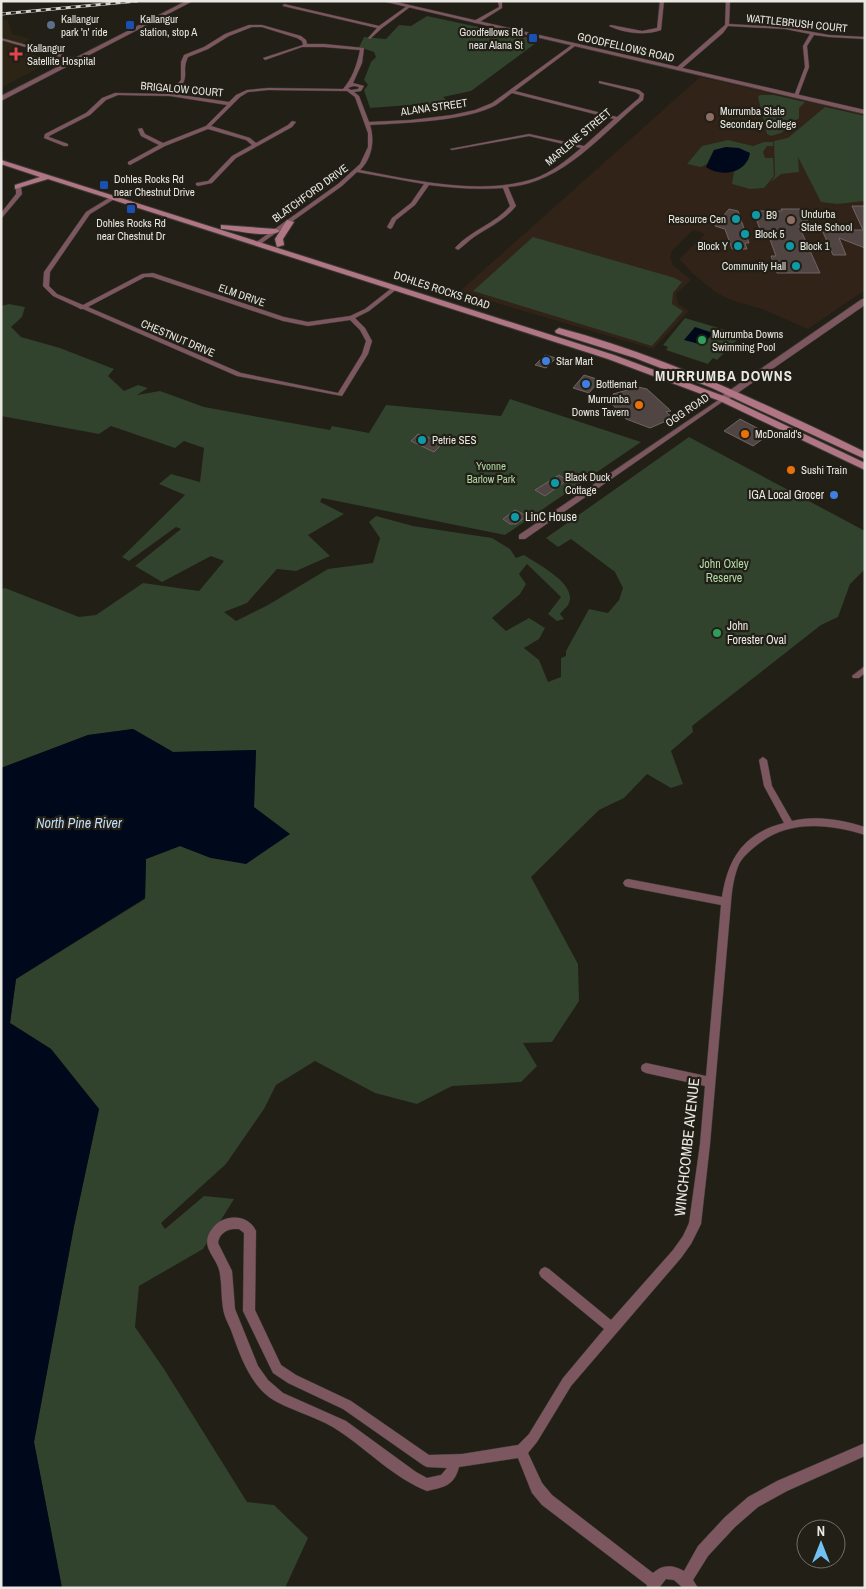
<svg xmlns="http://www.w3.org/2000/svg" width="866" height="1589" font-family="'Archivo Narrow',sans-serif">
	<rect width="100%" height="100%" fill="#211f16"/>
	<path fill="#312317" d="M 700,77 L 865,115 L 865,290 L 808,329 L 762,309 L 731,300 L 715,292 L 692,273 L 679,259 L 705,234 L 693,230 L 672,251 L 670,257 L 673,265 L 691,280 L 676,294 L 678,304 L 689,311 L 653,349 L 459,292 Z"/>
	<path fill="#2c2515" d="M 1,20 L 8,20 L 12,34 L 31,39 L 13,49 L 50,59 L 51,61 L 1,88 Z"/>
	<g fill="#31422d">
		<path d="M 427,16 L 540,40 L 471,91 L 443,97 L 455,109 L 429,114 L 423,104 L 370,108 L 364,90 L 368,85 L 364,80 L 371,62 L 376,57 L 374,52 L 359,47 L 364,37 L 386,39 L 399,25 L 411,26 Z"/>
		<path d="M 760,95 L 774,95 L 805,102 L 799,108 L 799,118 L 781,133 L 771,136 L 767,134 L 758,97 Z"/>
		<path d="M 825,107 L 865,116 L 865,201 L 837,204 L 821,202 L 798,157 L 799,172 L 781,174 L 771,182 L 775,176 L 774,141 L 788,138 Z"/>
		<path d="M 728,140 L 753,146 L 764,142 L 773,142 L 773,146 L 767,146 L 763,152 L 765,158 L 773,158 L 774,176 L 764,188 L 750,189 L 732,184 L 734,172 L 749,159 L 714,150 L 707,164 L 701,167 L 687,164 L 702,146 Z"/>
		<path d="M 533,237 L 675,278 L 682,282 L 673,293 L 672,304 L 683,311 L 652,346 L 473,291 Z"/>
		<path d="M 9,304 L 25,307 L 22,317 L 11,327 L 21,337 L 60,348 L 114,369 L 108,376 L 124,391 L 138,385 L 148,388 L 137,395 L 160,391 L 204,407 L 330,430 L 332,426 L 369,433 L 386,405 L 501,416 L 510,399 L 641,442 L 505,535 L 322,498 L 320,502 L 344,514 L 308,535 L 330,556 L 296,571 L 277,569 L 247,603 L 224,612 L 236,621 L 268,605 L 328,569 L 373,563 L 380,538 L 369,522 L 376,516 L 413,526 L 492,538 L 510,549 L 516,558 L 524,555 C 537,564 580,585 568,605 C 566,608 562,611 560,614 L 564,619 L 557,621 L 548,614 L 561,597 L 527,564 L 519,574 L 526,584 L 520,594 L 492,618 L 506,631 L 529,618 L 545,628 L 539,639 L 524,648 L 539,660 L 548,682 L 561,677 L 561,658 L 566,656 L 566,651 L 589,609 L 608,613 L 619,600 L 623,588 L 615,572 L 571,539 L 558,547 L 546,538 L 689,437 L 865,531 L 865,569 L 850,584 L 838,617 L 821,625 L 692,726 L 693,732 L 671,751 L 683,784 L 671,788 L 647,774 L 624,798 L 599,810 L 531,877 L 578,964 L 579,1001 L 552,1042 L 523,1043 L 537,1066 L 521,1082 L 452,1086 L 417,1104 L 375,1093 L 315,1061 L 276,1085 L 264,1109 L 226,1164 L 161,1223 L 165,1229 L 204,1196 L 234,1199 L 203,1249 L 139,1286 L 135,1327 L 164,1369 L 247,1502 L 274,1505 L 308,1538 L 285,1588 L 62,1588 L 34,1442 L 74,1226 L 99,1109 L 51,1049 L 10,1023 L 16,979 L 145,899 L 146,859 L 180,846 L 211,858 L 254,807 L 256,750 L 173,752 L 133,729 L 88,735 L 1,768 L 1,589 L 5,588 L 79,617 L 96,615 L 143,583 L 199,591 L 224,561 L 211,556 L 162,582 L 135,566 L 181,529 L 176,527 L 129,561 L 122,557 L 185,495 L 159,484 L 171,474 L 200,482 L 204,448 L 184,441 L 175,448 L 111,426 L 99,434 L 1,416 L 1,306 Z"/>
		<path d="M 685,318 L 742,335 L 717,360 L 713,358 L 708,364 L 666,350 L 668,347 L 663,345 Z"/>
	</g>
	<g fill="#00081c">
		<path d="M 726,147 L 739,148 L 750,153 C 747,173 721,178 706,167 L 714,150 Z"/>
		<path d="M 695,327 L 713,333 L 703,345 L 684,340 Z"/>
		<path d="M 133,729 L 173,752 L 256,750 L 254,807 L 290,834 L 246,864 L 211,858 L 180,846 L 146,859 L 145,898 L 16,979 L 10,1023 L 51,1049 L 99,1109 L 74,1226 L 34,1442 L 62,1588 L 1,1588 L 1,768 L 88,735 Z"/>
	</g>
	<g fill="#514544" stroke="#706362">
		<path d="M 852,206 L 865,206 L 865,248 L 839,238 L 846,255 L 833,255 L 822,230 L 863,230 Z"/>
		<path d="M 729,209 L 738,211 L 749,243 L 745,243 L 747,249 L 732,249 L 725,229 L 715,226 Z"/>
		<path d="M 781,209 L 803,209 L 810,226 L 799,226 L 820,273 L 777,273 L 771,256 L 776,256 L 769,237 L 763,237 L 753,211 L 782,211 Z"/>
		<path d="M 545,355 L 556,358 L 546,368 L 535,365 Z"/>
		<path d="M 584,375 L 600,380 L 589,393 L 573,388 Z"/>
		<path d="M 638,387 L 647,389 L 671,411 L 666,412 L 673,418 L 650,428 L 626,419 L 609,401 L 617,398 L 613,394 Z"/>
		<path d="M 740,419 L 759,429 L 756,431 L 767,436 L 753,446 L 724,431 Z"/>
		<path d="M 418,434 L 422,435 L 443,443 L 434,452 L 411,441 Z"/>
		<path d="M 559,475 L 567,480 L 545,496 L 535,490 Z"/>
		<path d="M 515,510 L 527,516 L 516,524 L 510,524 L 503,519 Z"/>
	</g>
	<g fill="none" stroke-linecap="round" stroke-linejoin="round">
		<defs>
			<g id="minor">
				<path d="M 498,1 L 502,1 L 502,8 L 478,23 L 474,23 L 474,21 L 499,7 Z"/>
				<path d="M 660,1 L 664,1 L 661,30 C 645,36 624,33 609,26 L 611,25 L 642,31 L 657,28 Z"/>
				<path d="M 726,1 L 730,1 L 729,24 L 785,27 L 829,35 L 865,37 L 865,39 L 829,37 L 814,35 L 807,46 L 809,67 L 798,96 L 796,97 L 794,96 L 805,67 L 803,46 L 810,34 L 785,29 L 728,26 L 723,33 L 680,70 L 676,70 L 676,68 L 725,25 Z"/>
				<path d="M 284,4 L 379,26 L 407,6 L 410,7 L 382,28 L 370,39 L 368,38 L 377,28 L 283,6 Z"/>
				<path d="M 249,25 L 262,25 L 301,36 L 306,40 L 307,44 L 324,44 L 364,48 L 362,63 L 353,83 L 364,86 L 361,91 L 354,92 L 359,96 L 369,122 L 411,120 L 452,115 L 475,110 L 492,103 L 573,44 L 575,46 L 515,91 L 617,117 L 639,98 L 640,95 L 635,92 L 599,83 L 599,81 L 639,90 L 644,94 L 643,100 C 602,133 564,183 508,187 L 516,206 C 504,221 489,227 474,237 C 468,241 464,246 458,250 L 455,248 C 471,230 495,224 510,206 L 503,188 C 478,190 454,188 429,185 L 415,205 L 396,220 L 392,228 L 390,229 L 387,227 L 392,218 L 411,203 L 424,184 L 357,172 L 342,186 L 259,245 L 255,245 L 255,243 L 338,184 L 360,164 L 368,147 L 368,133 L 355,97 L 347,91 L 268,90 L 248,92 L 240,97 L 211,126 L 250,138 L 256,143 L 288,125 L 292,121 L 296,122 L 292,127 L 236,158 L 212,183 L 198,186 L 196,185 L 196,183 L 208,181 L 232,156 L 252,145 L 246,140 L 208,129 L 165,146 L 130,165 L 128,164 L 128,162 L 159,145 L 141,136 L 138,129 L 142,128 L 145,134 L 163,143 L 206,126 L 227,105 L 170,96 L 118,95 L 106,100 L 90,115 L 49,136 L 49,137 L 68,144 L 68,146 L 64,146 L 44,138 L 45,134 L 86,113 L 102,98 L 115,93 L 169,94 L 181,80 L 181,62 L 184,55 L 204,47 L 225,34 ZM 252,27 L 262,27 L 297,38 L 302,41 L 303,45 L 263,58 L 265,60 L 302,47 L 324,47 L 360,50 C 357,65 352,79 343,89 L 268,88 L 247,90 L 236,95 L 229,102 L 174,94 C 193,76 180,74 188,57 L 208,49 L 229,36 ZM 354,86 L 359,87 L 358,89 L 351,90 L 348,88 ZM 512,93 L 614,119 L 584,146 L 529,134 L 450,149 L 452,150 L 529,136 L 581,148 C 567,160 551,173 533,179 C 480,196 413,180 360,170 C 372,159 375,140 370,125 C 404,123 468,121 496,105 C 502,101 507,97 512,93 Z"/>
				<path d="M 1,38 L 78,59 L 78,60 L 74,61 L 1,40 Z"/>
				<path d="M 16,186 L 21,187 L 22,194 L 1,219 L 1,213 L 16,194 Z"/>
				<path d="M 119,192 L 121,193 L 121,195 L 90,214 L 50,272 L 49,286 L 57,294 L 83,305 L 142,274 L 153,273 L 284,317 L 308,322 L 350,316 L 365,309 L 393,287 L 397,287 L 397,289 L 369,311 L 355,318 L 365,328 L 372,341 L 368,354 L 342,396 L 237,376 L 83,309 L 80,309 L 79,308 L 53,296 L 43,286 L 44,272 L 86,212 ZM 145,277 L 152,277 L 283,321 L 308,326 L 350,320 L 360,330 L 366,341 L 362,354 L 338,393 L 241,373 L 88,307 Z"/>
				<path d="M 723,397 L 725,398 L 725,400 L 525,539 L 519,539 L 519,535 Z"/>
				<path d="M 865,666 L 865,673 L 859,678 L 853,678 L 852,676 Z"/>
				<path d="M 763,757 L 767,760 L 772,786 L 792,821 C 816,815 842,820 865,827 L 865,835 C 830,824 791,820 761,842 C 753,848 744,855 739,864 C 734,876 732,889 731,902 L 710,1144 L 701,1224 L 691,1244 L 681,1258 L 571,1386 L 537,1442 L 528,1453 L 542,1483 L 552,1495 L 653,1573 C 663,1564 673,1565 684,1571 L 698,1546 L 725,1517 L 748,1497 L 777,1481 L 865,1443 L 865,1456 L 787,1491 L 758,1507 L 735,1527 L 708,1556 L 693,1580 L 698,1588 L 683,1588 L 674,1580 L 666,1579 L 659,1588 L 647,1588 L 647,1585 L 542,1505 L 532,1493 L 518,1458 L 459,1467 C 454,1486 444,1487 427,1491 C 394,1478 369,1451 339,1431 C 322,1419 296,1412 277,1402 C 251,1389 240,1355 231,1330 C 228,1323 224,1316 223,1308 C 221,1297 222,1285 220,1274 C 218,1257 198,1247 212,1229 C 222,1214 248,1213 256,1231 L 255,1310 L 281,1365 L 296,1375 L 351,1401 L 429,1455 L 462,1454 L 518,1445 L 529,1434 L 563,1378 L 604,1329 L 541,1277 L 539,1273 L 541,1269 L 545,1267 L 549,1269 L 611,1320 L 673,1250 L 683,1236 L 689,1223 L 700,1144 L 705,1086 L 646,1073 L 642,1071 L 641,1068 L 642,1065 L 646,1063 L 706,1076 L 721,905 L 628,887 L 625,886 L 623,883 L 625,880 L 628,879 L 722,897 C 728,858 744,833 784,823 L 764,786 L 759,760 ZM 233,1229 L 239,1229 L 244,1233 L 243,1311 L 273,1373 L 288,1383 L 343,1409 L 423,1465 L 427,1467 L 447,1468 L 441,1475 L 427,1478 L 416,1472 L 346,1421 L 283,1393 L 268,1380 L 258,1366 L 235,1309 L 232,1271 L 218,1243 C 219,1235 225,1230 233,1229 Z"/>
			</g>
			<g id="tertiary">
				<path d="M 186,1 L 193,1 L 1,101 L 1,96 Z"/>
				<path d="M 382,1 L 392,1 L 865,110 L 865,114 Z"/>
				<path d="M 862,299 L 865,299 L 865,305 L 726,401 L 720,401 L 720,397 Z"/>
			</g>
			<g id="secondary">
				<path d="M 1,160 L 614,355 L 726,397 L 865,463 L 865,470 L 720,401 L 608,359 L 48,179 L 15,189 L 15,185 L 40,177 L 1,164 Z"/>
				<path d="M 287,220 L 294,222 L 283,239 L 284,245 L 277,247 L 275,239 Z"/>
				<path d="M 221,225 L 276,229 L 280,231 C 270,238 237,231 224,229 L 221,229 Z"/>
				<path d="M 559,328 C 665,356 766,404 865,452 L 865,459 L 712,388 L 635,358 L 556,333 L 555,331 Z"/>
			</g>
		</defs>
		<use href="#minor" stroke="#3d3b33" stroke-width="1"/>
		<use href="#tertiary" stroke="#3d3b33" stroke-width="1"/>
		<use href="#secondary" stroke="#3d3b33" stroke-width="2"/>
		<use href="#minor" fill="#7c5760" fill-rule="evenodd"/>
		<use href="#tertiary" fill="#7c5760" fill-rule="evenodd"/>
		<use href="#secondary" fill="#b17685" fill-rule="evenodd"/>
		<defs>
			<path id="rail" d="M 1,14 L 137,1"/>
		</defs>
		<use href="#rail" stroke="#d2d0ca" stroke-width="3"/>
		<use href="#rail" stroke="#211f16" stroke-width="2" stroke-dasharray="5" stroke-linecap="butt"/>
	</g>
	<circle fill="#5c6f8a" stroke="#211f16" stroke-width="2" cx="51" cy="25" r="5"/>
	<g fill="#1a4fb4" stroke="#211f16" stroke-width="2">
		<rect x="125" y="20" width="10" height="10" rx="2.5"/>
		<rect x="528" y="33" width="10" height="10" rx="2.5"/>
		<rect x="99" y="180" width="10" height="10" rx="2.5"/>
		<rect x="126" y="204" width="10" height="10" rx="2.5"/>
	</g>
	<path fill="#e0444e" stroke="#211f16" stroke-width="2" d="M13.5 46.5h5v5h5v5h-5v5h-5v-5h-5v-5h5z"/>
	<g fill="#8d6e63" stroke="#211f16" stroke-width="2">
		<circle cx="710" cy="117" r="5"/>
		<circle cx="791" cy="220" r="5"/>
	</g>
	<g fill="#0f9aa8" stroke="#211f16" stroke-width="2">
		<circle cx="756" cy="215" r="5"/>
		<circle cx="736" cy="219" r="5"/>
		<circle cx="745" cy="234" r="5"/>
		<circle cx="738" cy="246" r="5"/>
		<circle cx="790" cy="246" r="5"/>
		<circle cx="796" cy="266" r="5"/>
		<circle cx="422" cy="440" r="5"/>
		<circle cx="555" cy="483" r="5"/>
		<circle cx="515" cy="517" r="5"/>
	</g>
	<g fill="#2e9e5b" stroke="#211f16" stroke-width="2">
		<circle cx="702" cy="340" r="5"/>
		<circle cx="717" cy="633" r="5"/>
	</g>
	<g fill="#3f7fe0" stroke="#211f16" stroke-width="2">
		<circle cx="546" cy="361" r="5"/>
		<circle cx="586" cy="384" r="5"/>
		<circle cx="834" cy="495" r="5"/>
	</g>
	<g fill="#e8710a" stroke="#211f16" stroke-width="2">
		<circle cx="639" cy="405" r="5"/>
		<circle cx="745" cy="434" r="5"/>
		<circle cx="791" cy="470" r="5"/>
	</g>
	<g text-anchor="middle" stroke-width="4.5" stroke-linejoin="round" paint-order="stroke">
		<g font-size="11" fill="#e9e8e2" stroke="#211f16" text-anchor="start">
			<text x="61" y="23">Kallangur<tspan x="61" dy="13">park 'n' ride</tspan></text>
			<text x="140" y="23">Kallangur<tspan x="140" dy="13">station, stop A</tspan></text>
			<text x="523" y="36" text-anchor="end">Goodfellows Rd<tspan x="523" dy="13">near Alana St</tspan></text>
			<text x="27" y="52">Kallangur<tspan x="27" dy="13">Satellite Hospital</tspan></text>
			<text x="720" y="115">Murrumba State<tspan x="720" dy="13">Secondary College</tspan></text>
			<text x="114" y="183">Dohles Rocks Rd<tspan x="114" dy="13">near Chestnut Drive</tspan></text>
			<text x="801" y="218">Undurba<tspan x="801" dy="13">State School</tspan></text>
			<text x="766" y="219">B9</text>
			<text x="726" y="223" text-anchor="end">Resource Cen</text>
			<text x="131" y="227" text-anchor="middle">Dohles Rocks Rd<tspan x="131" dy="13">near Chestnut Dr</tspan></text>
			<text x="755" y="238">Block 5</text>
			<text x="728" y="250" text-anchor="end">Block Y</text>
			<text x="800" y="250">Block 1</text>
			<text x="786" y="270" text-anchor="end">Community Hall</text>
			<text x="712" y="338">Murrumba Downs<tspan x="712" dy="13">Swimming Pool</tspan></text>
			<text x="556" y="365">Star Mart</text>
			<text x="596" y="388">Bottlemart</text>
			<text x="629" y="403" text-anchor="end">Murrumba<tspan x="629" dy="13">Downs Tavern</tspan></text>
			<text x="755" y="438">McDonald's</text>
			<text x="432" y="444">Petrie SES</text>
			<text x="801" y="474">Sushi Train</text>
			<text x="565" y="481">Black Duck<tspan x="565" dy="13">Cottage</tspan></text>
		</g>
		<g font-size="11" fill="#e9e8e2" stroke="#211f16">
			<text transform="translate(797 23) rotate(6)" y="4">WATTLEBRUSH COURT</text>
			<text transform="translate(626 47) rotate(13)" y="4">GOODFELLOWS ROAD</text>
			<text transform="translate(182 89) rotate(5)" y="4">BRIGALOW COURT</text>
			<text transform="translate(434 107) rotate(-8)" y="4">ALANA STREET</text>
			<text transform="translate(578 137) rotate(-40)" y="4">MARLENE STREET</text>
			<text transform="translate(310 193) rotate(-36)" y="4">BLATCHFORD DRIVE</text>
			<text transform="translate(442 290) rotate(18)" y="4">DOHLES ROCKS ROAD</text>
			<text transform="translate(242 295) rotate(19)" y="4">ELM DRIVE</text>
			<text transform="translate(178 338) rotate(23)" y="4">CHESTNUT DRIVE</text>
			<text transform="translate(687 410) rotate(-34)" y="4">OGG ROAD</text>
		</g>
		<g font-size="11" fill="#b1d9a6" stroke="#211f16">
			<text x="491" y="470">Yvonne<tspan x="491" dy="13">Barlow Park</tspan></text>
		</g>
		<g font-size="12" fill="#e9e8e2" stroke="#211f16" text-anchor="start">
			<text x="824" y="499" text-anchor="end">IGA Local Grocer</text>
			<text x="525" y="521">LinC House</text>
			<text x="727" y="630">John<tspan x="727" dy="14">Forester Oval</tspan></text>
		</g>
		<g font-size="12" fill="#b1d9a6" stroke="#211f16">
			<text x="724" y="568">John Oxley<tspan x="724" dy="14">Reserve</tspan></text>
		</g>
		<g font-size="14" font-style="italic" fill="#c2dcf9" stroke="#211f16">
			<text x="79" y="828">North Pine River</text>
		</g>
		<g font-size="15" font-weight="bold" letter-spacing="1" fill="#e9e8e2" stroke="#211f16">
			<text x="724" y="381">MURRUMBA DOWNS</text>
		</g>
		<g font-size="15" fill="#e9e8e2" stroke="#211f16">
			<text transform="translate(687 1147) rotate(-84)" y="5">WINCHCOMBE AVENUE</text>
		</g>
	</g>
	<rect width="866" height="1589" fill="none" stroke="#e9e8e2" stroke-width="5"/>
	<g transform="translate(821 1544)"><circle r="24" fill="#211f16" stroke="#716f68"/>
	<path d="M0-4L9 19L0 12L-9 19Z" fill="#70c1f4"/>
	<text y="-8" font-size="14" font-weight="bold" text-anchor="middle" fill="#e9e8e2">N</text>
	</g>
</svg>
